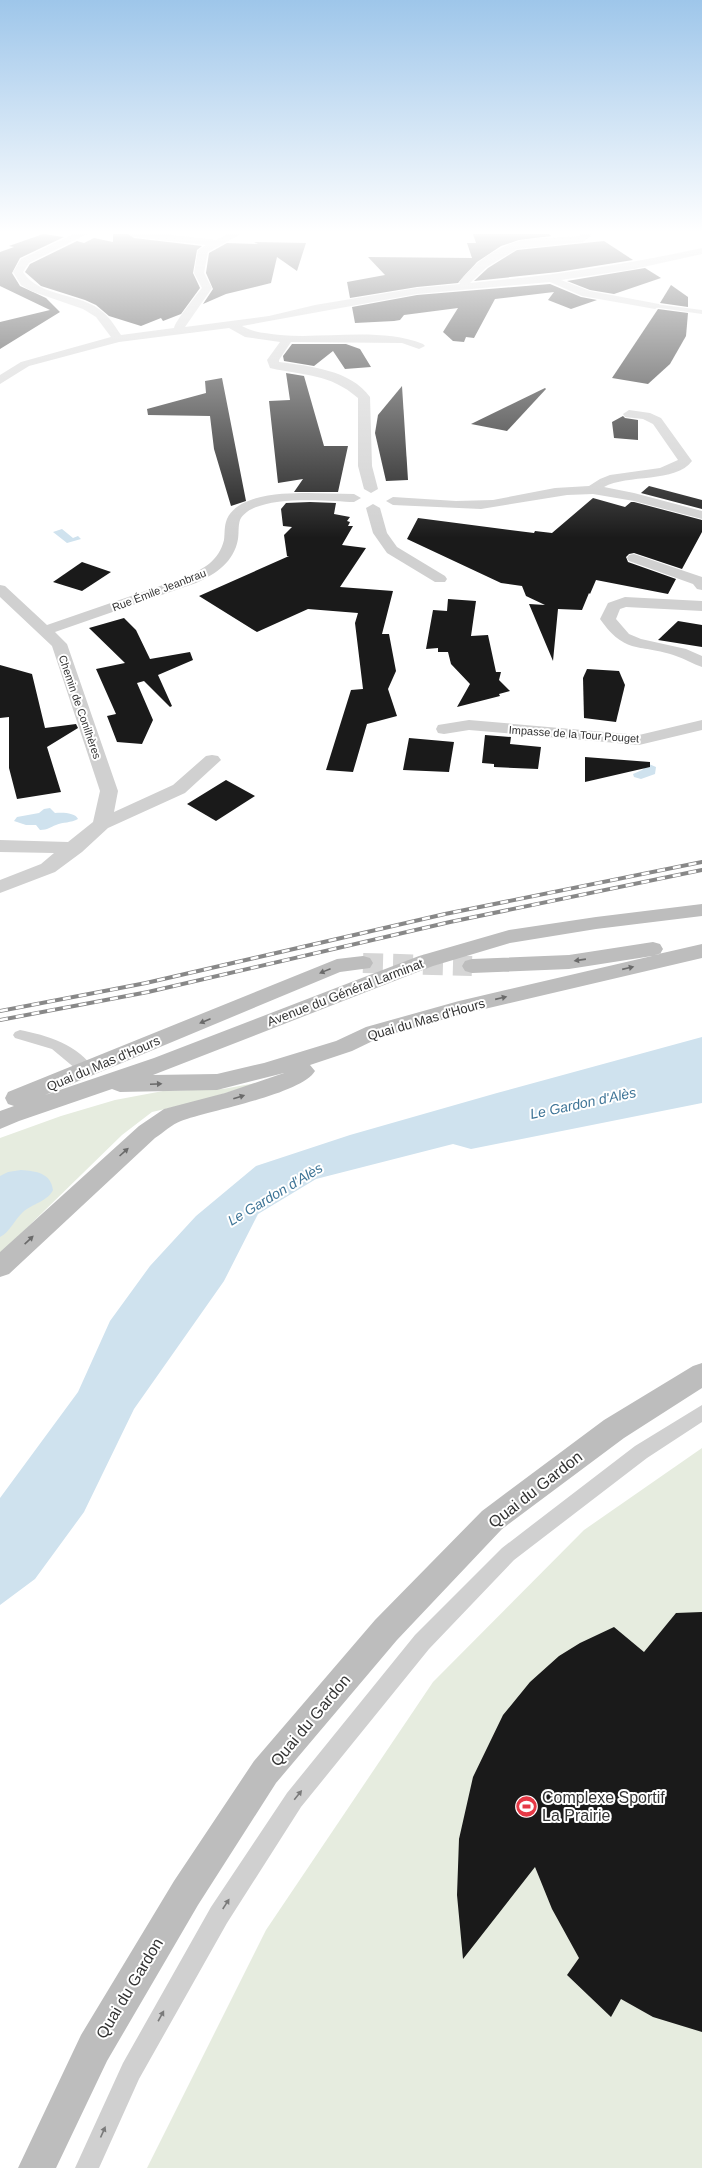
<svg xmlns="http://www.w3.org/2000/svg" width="702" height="2168" font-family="Helvetica,sans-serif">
	<rect width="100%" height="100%" fill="#fff"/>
	<g fill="#e6ecdf">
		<path d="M 261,1082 L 200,1101 L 152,1112 L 122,1135 L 0,1254 L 0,1138 L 61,1116 L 115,1100 L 163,1091 L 223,1089 Z"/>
		<path d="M 702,1448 L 702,2168 L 147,2168 L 266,1930 L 433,1682 L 584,1530 Z"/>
	</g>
	<g fill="#cfe2ee">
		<path d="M 62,529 L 73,538 L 78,536 L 81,539 L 67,543 L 53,532 Z"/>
		<path d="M 649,764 L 656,767 L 655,774 L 641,779 L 634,777 L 633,774 L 642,770 Z"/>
		<path d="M 50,808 L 55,813 C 63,812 76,813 78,819 C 71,823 63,822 56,825 C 50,827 48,830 40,830 L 36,825 L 26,825 L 14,821 L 17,817 L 39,813 L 44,809 Z"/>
		<path d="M 702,1037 L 702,1103 L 471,1149 L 453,1144 L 316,1179 L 258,1214 L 224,1281 L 134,1409 L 84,1512 L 35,1579 L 0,1605 L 0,1498 L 78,1392 L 110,1321 L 150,1266 L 196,1216 L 256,1166 L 350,1135 L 497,1093 Z"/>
		<path d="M 21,1170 C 36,1171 51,1173 53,1190 C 48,1201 32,1204 23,1212 C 15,1219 9,1233 0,1237 L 0,1176 L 8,1172 Z"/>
	</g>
	<g fill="#1a1a1a">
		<path d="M 43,234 L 64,237 L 20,258 L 12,273 L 20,286 L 46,298 L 60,312 L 0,349 L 0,322 L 50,310 L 0,286 L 0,252 L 14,247 L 9,246 Z"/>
		<path d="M 113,234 L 128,234 L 134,238 L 202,246 L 197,250 L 193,273 L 200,288 L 181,314 L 163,321 L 161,318 L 141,326 L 109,316 L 96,305 L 85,300 L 41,286 L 25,272 L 30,264 L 77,241 L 84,243 L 94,238 L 113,242 Z"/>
		<path d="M 473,234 L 549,234 L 551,236 L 519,240 L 501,246 L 477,262 L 458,283 L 417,287 L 350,298 L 347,282 L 385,275 L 368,257 L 472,258 L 467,243 L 476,243 Z"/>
		<path d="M 604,241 L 633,260 L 558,272 L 474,281 L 488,268 L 517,250 Z"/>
		<path d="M 254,242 L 306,243 L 297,271 L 277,257 L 271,283 L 226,294 L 203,304 L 213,289 L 206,273 L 209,253 L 227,243 L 258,244 Z"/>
		<path d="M 645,268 L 661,278 L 614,294 L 590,290 L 567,281 Z"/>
		<path d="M 550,284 L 581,297 L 597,300 L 571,309 L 548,300 L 554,292 L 495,299 L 474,338 L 466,337 L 464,342 L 453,341 L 443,332 L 458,308 L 404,315 L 400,320 L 394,321 L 355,323 L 352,307 L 417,295 Z"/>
		<path d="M 671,285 L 688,297 L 688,307 L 660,303 Z"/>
		<path d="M 658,309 L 688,313 L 686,336 L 670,364 L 648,384 L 612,378 Z"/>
		<path d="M 292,344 L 346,344 L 360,349 L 371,367 L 345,369 L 333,351 L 314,366 L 284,361 L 283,356 Z"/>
		<path d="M 286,373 L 304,376 L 324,446 L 348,446 L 338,492 L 294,492 L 303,479 L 278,483 L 269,401 L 290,400 Z"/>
		<path d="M 222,378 L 246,501 L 231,506 L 214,449 L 210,416 L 148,415 L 147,409 L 206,393 L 205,381 Z"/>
		<path d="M 402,386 L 408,480 L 386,481 L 375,433 L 378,415 Z"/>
		<path d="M 545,388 L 546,389 L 507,431 L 471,424 Z"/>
		<path d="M 623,416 L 625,418 L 638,420 L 638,440 L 614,438 L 612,422 Z"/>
		<path d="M 649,486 L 702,500 L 702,509 L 641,493 Z"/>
		<path d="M 593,498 L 625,507 L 631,502 L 634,502 L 702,520 L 702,532 L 682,569 L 634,553 L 629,554 L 626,557 L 628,562 L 676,579 L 668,594 L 596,580 L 590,594 L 589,593 L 582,610 L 558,609 L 553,661 L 529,604 L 545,605 L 526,596 L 522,586 L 501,583 L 407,539 L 418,518 L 534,533 L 535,531 L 552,533 Z"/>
		<path d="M 310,502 L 336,503 L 334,514 L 350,517 L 347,521 L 350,522 L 348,526 L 353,526 L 342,545 L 366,548 L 340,587 L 393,591 L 382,634 L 389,634 L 396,671 L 388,689 L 397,716 L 367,724 L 353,772 L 326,770 L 351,690 L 363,689 L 355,623 L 358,613 L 308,609 L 257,632 L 199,596 L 289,556 L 287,556 L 284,535 L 292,527 L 283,526 L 281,509 L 286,503 Z"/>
		<path d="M 82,562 L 111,572 L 82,591 L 53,582 Z"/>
		<path d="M 448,599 L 476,601 L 471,636 L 488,635 L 496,672 L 501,672 L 499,680 L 510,691 L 499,694 L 500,696 L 457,707 L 470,684 L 451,664 L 448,652 L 438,652 L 438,648 L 426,649 L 433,610 L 447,611 Z"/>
		<path d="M 124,618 L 136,630 L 150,659 L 190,652 L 193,660 L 158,675 L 172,706 L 170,707 L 144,681 L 137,683 L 153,720 L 142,744 L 117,742 L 107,716 L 116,714 L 96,669 L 125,663 L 89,628 Z"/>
		<path d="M 678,621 L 702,625 L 702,647 L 658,640 Z"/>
		<path d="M 0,665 L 32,674 L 45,728 L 76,724 L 78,728 L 47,747 L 61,792 L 17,799 L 9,768 L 9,717 L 0,718 Z"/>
		<path d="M 587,669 L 619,671 L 625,685 L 616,722 L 584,718 L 583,678 Z"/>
		<path d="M 485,735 L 511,737 L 510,744 L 541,747 L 538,769 L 494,767 L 494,764 L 482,763 Z"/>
		<path d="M 409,738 L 454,742 L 449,772 L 403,770 Z"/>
		<path d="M 585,757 L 650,762 L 650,767 L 585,782 Z"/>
		<path d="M 226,780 L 255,796 L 216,821 L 187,804 Z"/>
		<path d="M 702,1612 L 702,2032 L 653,2017 L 621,1999 L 611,2017 L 567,1975 L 579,1958 L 552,1909 L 535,1867 L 463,1959 L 457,1895 L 459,1839 L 473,1777 L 503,1715 L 530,1682 L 559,1656 L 580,1643 L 614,1627 L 644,1652 L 676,1613 Z"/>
	</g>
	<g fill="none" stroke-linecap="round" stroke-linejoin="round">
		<path stroke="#d6d6d6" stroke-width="20" stroke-dasharray="20 10" stroke-linecap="butt" d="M 363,963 L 472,966"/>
		<g fill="#d0d0d0" fill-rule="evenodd">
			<path d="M 655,304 L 702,310 L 702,314 L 653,307 L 652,306 Z"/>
			<path d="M 20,1030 C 46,1035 80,1045 94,1070 L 92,1074 L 82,1074 L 52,1049 L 15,1038 L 13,1035 L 15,1032 Z"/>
			<path d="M 702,1405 L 702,1422 L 647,1458 L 514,1560 L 429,1649 L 301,1807 L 227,1923 L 139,2079 L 99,2168 L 75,2168 L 123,2063 L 211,1907 L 287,1793 L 415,1635 L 502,1548 L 635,1446 Z"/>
		</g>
		<g fill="#d0d0d0" fill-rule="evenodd">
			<path d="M 74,234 L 87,234 L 29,263 L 23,272 C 41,299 82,292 104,313 C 111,319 116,328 121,335 L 174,328 C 176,320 195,297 202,288 L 194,273 L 198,250 L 206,245 L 134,237 L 129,234 L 163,234 L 216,240 L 228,234 L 241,234 L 208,252 L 204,273 L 212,288 L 185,327 L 269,316 L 315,305 L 417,288 L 460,284 L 459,282 C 472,264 497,247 519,241 C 538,237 560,238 580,236 L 579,234 L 590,234 L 591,236 L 583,242 L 517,249 L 487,267 L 470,283 C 549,276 625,265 702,248 L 702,254 L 634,269 L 561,280 L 590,291 L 659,304 L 660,306 L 655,309 L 582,296 L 550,282 L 417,294 L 242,326 C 254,333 266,333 280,335 C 326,339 380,327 423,344 L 425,346 L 419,349 L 402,343 L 291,342 L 279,360 L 279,362 C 309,366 351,370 370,397 L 372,466 L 378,489 L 371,493 L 364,489 L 358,466 L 358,398 C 329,373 305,376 270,368 L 267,360 L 280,342 L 245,337 L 229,328 L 119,342 L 29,366 L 0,384 L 0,375 L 21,362 L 111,337 L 96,317 L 83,309 L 31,291 L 21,285 L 13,272 L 21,259 Z"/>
			<path d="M 629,410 L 650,413 L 661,418 L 692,461 C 676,483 627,474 604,487 L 634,493 L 702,511 L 702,519 L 634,501 L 593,494 L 567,495 L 481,509 L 393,505 L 386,501 L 393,497 L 456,501 L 493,500 L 555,488 L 589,486 L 600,479 L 610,475 L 660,468 L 678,460 L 653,424 L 643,419 L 625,417 L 623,414 Z"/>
			<path d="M 307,493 L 354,494 L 361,498 L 354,502 C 329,501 253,493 240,520 C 238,526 239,533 238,539 C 234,562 216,574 196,583 L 55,632 L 67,644 L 118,791 L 114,812 L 173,785 L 206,756 L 212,755 L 218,756 L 221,760 L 185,793 L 108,828 L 82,852 L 55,872 L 0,893 L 0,880 L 41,864 L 54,853 L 0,852 L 0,840 L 68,842 L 93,822 L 100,791 L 52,646 L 0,597 L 0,585 L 5,586 L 47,625 L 186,577 C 203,569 219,561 224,540 C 225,533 224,526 227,519 C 238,494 284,493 307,493 Z"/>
			<path d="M 373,504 L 380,508 L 387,533 L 397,547 L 445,576 L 447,579 L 445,582 L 435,582 L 387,553 L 373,533 L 366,508 Z"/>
			<path d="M 634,554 L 702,577 L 702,590 L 697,589 L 693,584 L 629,561 L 627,558 L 629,555 Z"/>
			<path d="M 625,597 L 702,601 L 702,611 L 626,607 L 620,609 L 616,619 L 629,634 L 641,639 L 686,649 L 702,656 L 702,667 C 693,664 685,659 676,656 C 640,643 626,656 600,619 L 608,603 Z"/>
			<path d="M 469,720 L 639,735 L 702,720 L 702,730 L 639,745 L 469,730 L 444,734 L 438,733 L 436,729 L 438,725 Z"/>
		</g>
		<g fill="#bdbdbd" fill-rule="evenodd">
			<path d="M 702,904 L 702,916 L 596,929 L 510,943 L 433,966 L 153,1075 L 217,1074 L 264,1063 L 336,1041 L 366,1027 L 459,1001 L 652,956 L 569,969 L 472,973 L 465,971 L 462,966 L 465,961 L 472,959 L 569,955 L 653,942 L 660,944 L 663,949 L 660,954 L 654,955 L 702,944 L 702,958 L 459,1015 L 381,1037 L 352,1051 L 310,1065 L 315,1071 C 302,1094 208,1111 181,1121 C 172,1124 163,1133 155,1138 L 9,1274 L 0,1277 L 0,1252 L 139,1126 L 164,1109 L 225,1093 L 284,1073 L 217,1090 L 120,1092 L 112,1089 L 19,1121 L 0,1129 L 0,1111 L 14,1106 L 8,1104 L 5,1098 L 8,1092 L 337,959 L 363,956 L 370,958 L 373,963 L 370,968 L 340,972 L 45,1095 L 154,1058 L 419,956 L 509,930 L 596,917 Z"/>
			<path d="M 702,1363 L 702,1388 L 624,1438 L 502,1529 L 397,1640 L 276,1783 L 198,1905 L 107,2061 L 56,2168 L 18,2168 L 81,2035 L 174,1881 L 254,1761 L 375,1620 L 482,1511 L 604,1420 L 693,1366 Z"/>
		</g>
		<defs>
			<g id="rail">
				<path d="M 0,1011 L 146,983 L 445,914 L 702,862"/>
				<path d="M 0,1020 L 148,992 L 450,922 L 702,870"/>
			</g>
		</defs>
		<use href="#rail" stroke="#888" stroke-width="4"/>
		<use href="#rail" stroke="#fff" stroke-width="2.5" stroke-dasharray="8" stroke-linecap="butt"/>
	</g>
	<defs><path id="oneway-solid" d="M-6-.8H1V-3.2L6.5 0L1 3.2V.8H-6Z"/></defs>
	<g fill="#6a6a6a">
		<use href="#oneway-solid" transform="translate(580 960) rotate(172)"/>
		<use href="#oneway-solid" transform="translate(628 968) rotate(-13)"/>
		<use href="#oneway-solid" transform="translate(325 971) rotate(158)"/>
		<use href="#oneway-solid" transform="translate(501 998) rotate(-13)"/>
		<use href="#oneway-solid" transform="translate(205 1021) rotate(157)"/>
		<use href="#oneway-solid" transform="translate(156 1084) rotate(-2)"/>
		<use href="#oneway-solid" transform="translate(239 1097) rotate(-18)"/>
		<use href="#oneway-solid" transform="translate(124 1152) rotate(-42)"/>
		<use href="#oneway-solid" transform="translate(29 1240) rotate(-43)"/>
	</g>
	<g fill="#7a7a7a">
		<use href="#oneway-solid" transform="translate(298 1795) rotate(-51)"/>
		<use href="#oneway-solid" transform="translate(226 1904) rotate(-57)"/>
		<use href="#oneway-solid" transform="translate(161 2016) rotate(-61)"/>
		<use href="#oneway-solid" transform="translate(103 2132) rotate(-66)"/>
	</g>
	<linearGradient id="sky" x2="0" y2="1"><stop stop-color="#9ec6ea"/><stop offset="0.43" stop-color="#fff"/><stop offset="1" stop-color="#fff" stop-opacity="0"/></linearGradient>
	<rect width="702" height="538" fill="url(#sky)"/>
	<defs>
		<symbol id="stadium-disc" viewBox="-11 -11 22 22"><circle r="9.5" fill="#e63946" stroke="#fff"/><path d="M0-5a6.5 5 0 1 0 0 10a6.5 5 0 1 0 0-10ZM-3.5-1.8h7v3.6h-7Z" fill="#fff"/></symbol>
	</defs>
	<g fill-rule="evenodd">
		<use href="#stadium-disc" x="514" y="1794" width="25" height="25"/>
	</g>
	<g text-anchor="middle" stroke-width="4" stroke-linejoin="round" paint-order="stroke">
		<g font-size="11" fill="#333" stroke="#fff">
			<text transform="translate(159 590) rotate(-21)" y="4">Rue Émile Jeanbrau</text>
			<text transform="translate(80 707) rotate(71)" y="4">Chemin de Conilhères</text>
			<text transform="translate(574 734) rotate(4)" y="4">Impasse de la Tour Pouget</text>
		</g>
		<g font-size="13" fill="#333" stroke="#fff">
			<text transform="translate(345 992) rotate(-21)" y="5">Avenue du Général Larminat</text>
			<text transform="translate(426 1019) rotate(-16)" y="5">Quai du Mas d'Hours</text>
			<text transform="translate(103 1063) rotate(-23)" y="5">Quai du Mas d'Hours</text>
		</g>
		<g font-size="14" font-style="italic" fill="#3f7597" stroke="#fff">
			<text transform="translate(583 1103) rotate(-12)" y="5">Le Gardon d'Alès</text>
			<text transform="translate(275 1194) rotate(-31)" y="5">Le Gardon d'Alès</text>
		</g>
		<g font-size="16" fill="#333" stroke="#fff">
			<text transform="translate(535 1489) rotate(-38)" y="6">Quai du Gardon</text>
			<text transform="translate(310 1720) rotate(-50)" y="6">Quai du Gardon</text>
			<text transform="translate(129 1988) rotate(-59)" y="6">Quai du Gardon</text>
		</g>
		<g font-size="16" fill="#333" stroke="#fff" text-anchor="start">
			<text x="542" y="1803">Complexe Sportif<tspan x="542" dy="18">La Prairie</tspan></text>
		</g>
	</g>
</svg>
